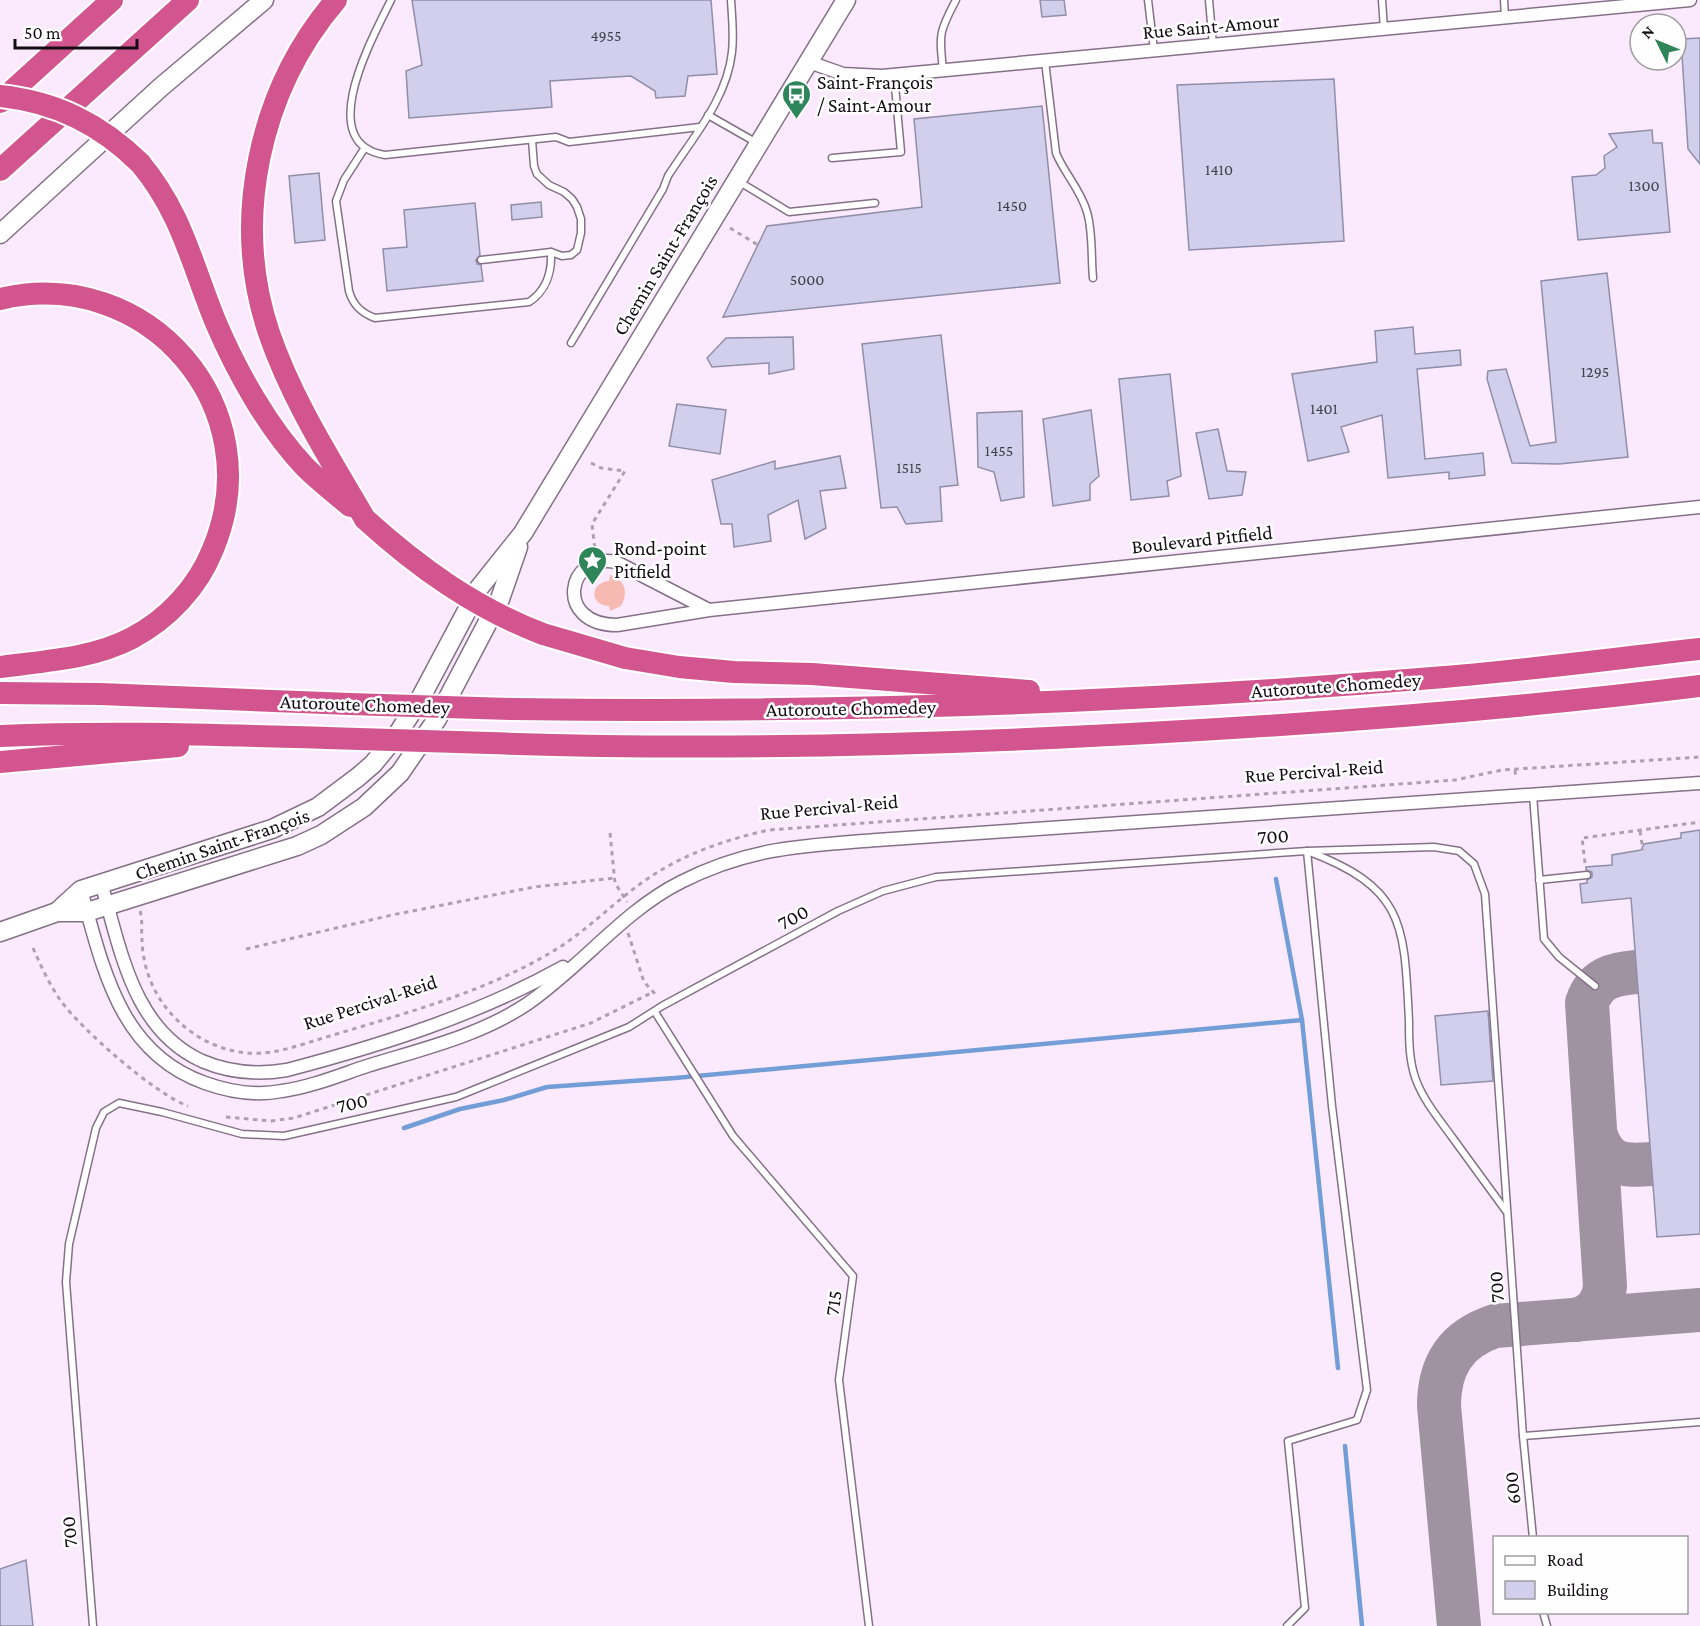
<svg xmlns="http://www.w3.org/2000/svg" width="1700" height="1626" font-family="'Crimson Pro',serif">
	<rect width="100%" height="100%" fill="#fbeafe"/>
	<path fill="#f6bab3" d="M 610,575 C 625,579 629,593 621,606 L 610,611 L 609,606 C 589,605 590,583 609,581 Z"/>
	<g fill="none" stroke-linecap="round" stroke-linejoin="round">
		<g stroke="#729dd6" stroke-width="4.5">
			<path d="M 1276,879 L 1302,1020 L 1338,1368"/>
			<path d="M 404,1128 L 460,1109 L 504,1100 L 547,1087 L 675,1078 L 1302,1020"/>
			<path d="M 1345,1446 L 1362,1626"/>
		</g>
		<g stroke="#9f92a1" stroke-width="44">
			<path d="M 1596,1136 C 1607,1166 1623,1166 1652,1164"/>
			<path d="M 1576,1320 C 1594,1315 1603,1304 1605,1286 L 1587,1003 C 1595,978 1613,974 1636,972"/>
			<path d="M 1459,1626 L 1439,1406 C 1439,1365 1456,1339 1495,1326 L 1700,1310"/>
		</g>
	</g>
	<g fill="#d1cfeb" stroke="#908ea9" stroke-width="1.5">
		<path d="M 412,0 L 711,0 L 717,74 L 688,76 L 685,96 L 656,98 L 655,91 L 631,76 L 550,81 L 552,107 L 409,118 L 406,71 L 422,65 Z"/>
		<path d="M 1040,0 L 1064,0 L 1066,15 L 1042,17 Z"/>
		<path d="M 1700,38 L 1700,164 L 1688,149 L 1681,39 Z"/>
		<path d="M 1334,79 L 1344,241 L 1189,250 L 1177,85 Z"/>
		<path d="M 1042,106 L 1060,283 L 723,317 L 767,226 L 922,207 L 914,119 Z"/>
		<path d="M 1652,130 L 1653,143 L 1662,143 L 1670,232 L 1578,240 L 1572,177 L 1596,175 L 1605,168 L 1604,156 L 1617,147 L 1609,134 Z"/>
		<path d="M 319,173 L 325,240 L 295,243 L 289,176 Z"/>
		<path d="M 541,202 L 542,217 L 512,220 L 511,205 Z"/>
		<path d="M 475,203 L 480,255 L 476,260 L 477,264 L 481,265 L 483,281 L 387,291 L 383,249 L 407,247 L 404,210 Z"/>
		<path d="M 1607,273 L 1628,457 L 1559,464 L 1512,463 L 1487,379 L 1488,371 L 1506,369 L 1530,446 L 1556,442 L 1541,281 Z"/>
		<path d="M 1413,327 L 1415,354 L 1460,350 L 1461,365 L 1417,369 L 1425,459 L 1483,453 L 1485,475 L 1449,479 L 1449,472 L 1388,478 L 1382,415 L 1341,427 L 1349,452 L 1308,461 L 1292,374 L 1377,362 L 1375,331 Z"/>
		<path d="M 941,335 L 958,485 L 940,487 L 942,521 L 906,524 L 897,507 L 881,508 L 862,344 Z"/>
		<path d="M 793,337 L 794,369 L 769,374 L 769,363 L 712,367 L 707,358 L 726,338 Z"/>
		<path d="M 1170,374 L 1181,476 L 1167,481 L 1169,496 L 1131,500 L 1119,379 Z"/>
		<path d="M 677,404 L 726,410 L 720,454 L 669,446 Z"/>
		<path d="M 1091,410 L 1099,476 L 1090,484 L 1090,500 L 1053,506 L 1043,419 Z"/>
		<path d="M 1022,411 L 1024,497 L 1001,501 L 994,472 L 978,467 L 977,413 Z"/>
		<path d="M 1218,429 L 1227,471 L 1246,472 L 1242,495 L 1209,499 L 1196,433 Z"/>
		<path d="M 840,456 L 846,488 L 820,491 L 826,528 L 805,539 L 798,500 L 768,515 L 771,541 L 734,547 L 732,524 L 721,524 L 712,480 L 775,461 L 775,469 Z"/>
		<path d="M 1700,830 L 1700,1234 L 1657,1237 L 1631,898 L 1582,903 L 1580,884 L 1587,883 L 1587,880 L 1592,877 L 1592,872 L 1586,870 L 1586,867 L 1612,865 L 1612,855 L 1641,850 L 1644,844 L 1681,838 L 1681,833 Z"/>
		<path d="M 1488,1011 L 1493,1081 L 1441,1085 L 1435,1016 Z"/>
		<path d="M 26,1560 L 33,1626 L 0,1626 L 0,1569 Z"/>
	</g>
	<g fill="none" stroke-linecap="round" stroke-linejoin="round">
		<defs>
			<g id="lane">
				<path d="M 391,0 C 373,37 313,144 385,155 L 556,137 L 569,142 L 700,127"/>
				<path d="M 1148,0 L 1154,50"/>
				<path d="M 1209,0 L 1213,45"/>
				<path d="M 1382,0 L 1384,29"/>
				<path d="M 1504,0 L 1505,17"/>
				<path d="M 1045,61 L 1056,153 C 1064,173 1081,190 1087,212 C 1093,232 1091,257 1093,278"/>
				<path d="M 943,70 C 939,34 939,32 956,0"/>
				<path d="M 708,115 L 757,143"/>
				<path d="M 364,149 L 344,180 L 336,201 L 349,291 C 353,305 361,313 375,318 L 529,302 C 546,291 552,272 551,252"/>
				<path d="M 832,158 L 901,152 L 894,75"/>
				<path d="M 738,181 L 789,212 L 875,203"/>
				<path d="M 481,260 L 551,252 L 562,256 L 571,255 L 577,250 L 581,233 L 581,219 L 577,207 L 572,199 L 564,192 L 549,185 L 537,174 L 534,166 L 532,140"/>
				<path d="M 571,343 L 663,189 L 668,176 C 693,137 727,99 732,52 C 734,35 732,17 731,0"/>
				<path d="M 1533,795 L 1544,939 L 1559,957 L 1595,986"/>
				<path d="M 1539,880 L 1587,875"/>
				<path d="M 655,1012 L 733,1136 L 853,1276 L 839,1380 L 869,1626"/>
				<path d="M 1523,1436 L 1700,1422"/>
				<path d="M 1543,1612 L 1547,1626"/>
				<path d="M 93,1626 L 66,1282 L 69,1244 L 96,1128 L 104,1112 L 119,1103 L 162,1112 L 242,1134 L 284,1136 L 456,1097 L 629,1027 L 662,1006 L 838,911 L 883,891 L 936,877 L 1307,851 L 1434,847 L 1459,851 L 1474,864 L 1485,894 L 1523,1436 L 1533,1538"/>
				<path d="M 1287,1626 L 1305,1608 L 1288,1441 L 1357,1420 L 1367,1390 L 1332,1106 L 1307,851 C 1406,888 1404,925 1409,1021 C 1409,1041 1409,1061 1416,1080 C 1424,1101 1439,1119 1452,1137 C 1470,1162 1488,1186 1506,1211"/>
			</g>
			<g id="street">
				<path d="M 809,62 L 843,74 L 882,76 L 1690,0"/>
				<path d="M 709,610 L 616,562 C 566,552 554,625 617,625 L 709,610 L 1700,507"/>
				<path d="M 101,883 C 121,949 132,1029 202,1061 C 230,1073 257,1075 287,1070 C 382,1045 477,1015 563,967"/>
				<path d="M 81,890 C 103,967 119,1053 205,1083 C 230,1092 256,1096 282,1091 C 311,1087 340,1075 367,1066 C 422,1049 479,1036 527,1004 C 581,967 623,911 681,882 C 750,847 803,846 877,840 L 1700,783"/>
			</g>
			<g id="secondary">
				<path d="M 0,234 L 161,87 L 264,0"/>
				<path d="M 57,912 L 81,890 L 272,829 L 318,807 L 358,777 L 373,764 L 397,735 L 420,699 L 479,588 L 523,533 L 846,0"/>
				<path d="M 0,932 L 57,912 L 87,912 L 297,846 L 321,835 L 364,807 L 400,773 L 437,719 L 500,599 L 518,547"/>
			</g>
			<g id="highway">
				<path d="M 336,0 C 259,90 231,220 269,333 C 292,400 330,459 365,519"/>
				<path d="M 0,102 L 112,0"/>
				<path d="M 140,163 C 182,213 192,265 216,323 C 237,372 268,428 305,467 C 319,481 335,493 350,506"/>
				<path d="M 0,170 L 188,0"/>
				<path d="M 0,299 C 148,264 272,408 213,549 C 198,587 168,619 132,638 C 92,659 44,661 0,667"/>
				<path d="M 543,634 L 625,658 L 679,667 L 734,672 L 812,674 L 1029,691"/>
				<path d="M 0,693 L 100,694 L 350,704"/>
				<path d="M 512,709 C 819,713 1126,704 1432,678 C 1522,671 1611,659 1700,649"/>
				<path d="M 0,736 C 109,731 218,735 327,738"/>
				<path d="M 489,743 C 715,751 940,745 1166,732 C 1344,722 1523,708 1700,686"/>
				<path d="M 0,762 L 178,746"/>
			</g>
		</defs>
		<use href="#lane" stroke="#847187" stroke-width="9"/>
		<use href="#street" stroke="#847187" stroke-width="15"/>
		<use href="#secondary" stroke="#847187" stroke-width="21"/>
		<use href="#highway" stroke="#fff" stroke-width="26"/>
		<g stroke="#ada0b0" stroke-width="3" stroke-dasharray="4.5 4.5" stroke-linecap="butt">
			<path d="M 730,228 L 758,245"/>
			<path d="M 591,463 L 601,468 L 625,471 L 592,524 L 595,550"/>
			<path d="M 1515,770 L 1516,779"/>
			<path d="M 1640,831 L 1643,850"/>
			<path d="M 610,833 L 615,883 L 627,902"/>
			<path d="M 1585,863 L 1582,838 L 1700,822"/>
			<path d="M 140,911 C 143,920 141,930 142,939 C 142,949 144,961 147,971 C 162,1020 211,1057 263,1053 C 277,1052 290,1048 304,1044 C 386,1018 476,997 550,953 C 583,934 610,906 640,884 C 678,856 723,840 769,830 L 1455,780 L 1502,770 L 1700,757"/>
			<path d="M 628,933 L 644,982 L 657,996"/>
			<path d="M 33,948 C 41,966 49,984 61,1001 C 82,1030 155,1094 188,1106"/>
			<path d="M 246,949 L 392,915 L 534,887 L 614,878"/>
			<path d="M 226,1117 L 271,1121 L 294,1118 L 591,1023 L 653,992"/>
		</g>
		<use href="#lane" stroke="#fff" stroke-width="6"/>
		<use href="#street" stroke="#fff" stroke-width="12"/>
		<use href="#secondary" stroke="#fff" stroke-width="18"/>
		<use href="#highway" stroke="#d25590" stroke-width="22"/>
		<defs>
			<g id="highway-bridge">
				<path d="M 0,96 C 56,102 100,124 140,163"/>
				<path d="M 365,519 C 419,568 475,608 543,634"/>
				<path d="M 350,704 L 512,709"/>
				<path d="M 327,738 L 489,743"/>
			</g>
		</defs>
		<use href="#highway-bridge" stroke="#fff" stroke-width="26" stroke-linecap="butt"/>
		<use href="#highway-bridge" stroke="#d25590" stroke-width="22"/>
	</g>
	<defs>
		<symbol id="bus-pin" viewBox="-11 -11 22 30"><path d="M0 17L-7.5 6A9.5 9.5 0 1 1 7.5 6Z" fill="#2e8559" stroke="#fefefe"/><path d="M-5-6H5V4H4V6H2V4H-2V6H-4V4H-5ZM-3.5-4V0h7V-4ZM-3.5 1.2v1.5H-2V1.2ZM2 1.2v1.5H3.5V1.2Z" fill="#fff"/></symbol>
		<symbol id="sight-pin" viewBox="-11 -11 22 30"><path d="M0 17L-7.5 6A9.5 9.5 0 1 1 7.5 6Z" fill="#2e8559" stroke="#fefefe"/><path d="M0-6L1.8-2.2L6-1.7L2.9 1.2L3.7 5.4L0 3.3L-3.7 5.4L-2.9 1.2L-6-1.7L-1.8-2.2Z" fill="#fff"/></symbol>
	</defs>
	<g fill-rule="evenodd">
		<use href="#bus-pin" x="780" y="78" width="33" height="45"/>
		<use href="#sight-pin" x="576" y="544" width="33" height="45"/>
	</g>
	<g text-anchor="middle" stroke-width="5" stroke-linejoin="round" paint-order="stroke">
		<g font-size="16" fill="#423d4a">
			<text x="606" y="41">4955</text>
			<text x="1219" y="175">1410</text>
			<text x="1644" y="191">1300</text>
			<text x="1012" y="211">1450</text>
			<text x="807" y="285">5000</text>
			<text x="1595" y="377">1295</text>
			<text x="1324" y="414">1401</text>
			<text x="999" y="456">1455</text>
			<text x="909" y="473">1515</text>
		</g>
		<g font-size="20" fill="#130c14" stroke="#fefefe">
			<text transform="translate(1211 26) rotate(-5)" y="7">Rue Saint-Amour</text>
			<text transform="translate(665 255) rotate(-59)" y="7">Chemin Saint-François</text>
			<text transform="translate(1202 539) rotate(-6)" y="7">Boulevard Pitfield</text>
			<text transform="translate(1336 685) rotate(-4)" y="7">Autoroute Chomedey</text>
			<text transform="translate(365 704) rotate(2)" y="7">Autoroute Chomedey</text>
			<text transform="translate(851 708) rotate(-1)" y="7">Autoroute Chomedey</text>
			<text transform="translate(1314 771) rotate(-4)" y="7">Rue Percival-Reid</text>
			<text transform="translate(829 807) rotate(-5)" y="7">Rue Percival-Reid</text>
			<text transform="translate(1273 836) rotate(-4)" y="7">700</text>
			<text transform="translate(222 844) rotate(-19)" y="7">Chemin Saint-François</text>
			<text transform="translate(793 917) rotate(-28)" y="7">700</text>
			<text transform="translate(370 1002) rotate(-18)" y="7">Rue Percival-Reid</text>
			<text transform="translate(352 1103) rotate(-13)" y="7">700</text>
			<text transform="translate(1496 1287) rotate(-94)" y="7">700</text>
			<text transform="translate(833 1303) rotate(-82)" y="7">715</text>
			<text transform="translate(1512 1488) rotate(-96)" y="7">600</text>
			<text transform="translate(69 1532) rotate(-95)" y="7">700</text>
		</g>
		<g font-size="20" fill="#130c14" stroke="#fefefe" text-anchor="start">
			<text x="817" y="89">Saint-François<tspan x="817" dy="23">/ Saint-Amour</tspan></text>
			<text x="614" y="555">Rond-point<tspan x="614" dy="23">Pitfield</tspan></text>
		</g>
	</g>
	<rect x="1493" y="1536" width="195" height="78" fill="#fefefe" stroke="#a09da0" stroke-width="1.5"/>
	<rect x="1505" y="1556" width="30" height="9" fill="#ffffff" stroke="#a09da0" stroke-width="1.5"/>
	<text x="1547" y="1566" font-size="18" fill="#130c14">Road</text>
	<rect x="1505" y="1581" width="30" height="18" fill="#d1cfeb" stroke="#a09da0" stroke-width="1.5"/>
	<text x="1547" y="1596" font-size="18" fill="#130c14">Building</text>
	<g transform="translate(1658 42) rotate(313)"><circle r="28" fill="#fefefe" stroke="#a09da0" stroke-width="1.5"/>
	<path d="M0-4.5L10 22L0 15L-10 22Z" fill="#2e8559"/>
	<text y="-9" font-size="16" font-weight="bold" text-anchor="middle" fill="#130c14">N</text>
	</g>
	<path d="M15 39v9h122v-9" fill="none" stroke="#130c14" stroke-width="3"/>
	<text x="24" y="39" font-size="18" fill="#130c14" stroke="#fefefe" stroke-width="4.5" paint-order="stroke">50 m</text>
</svg>
